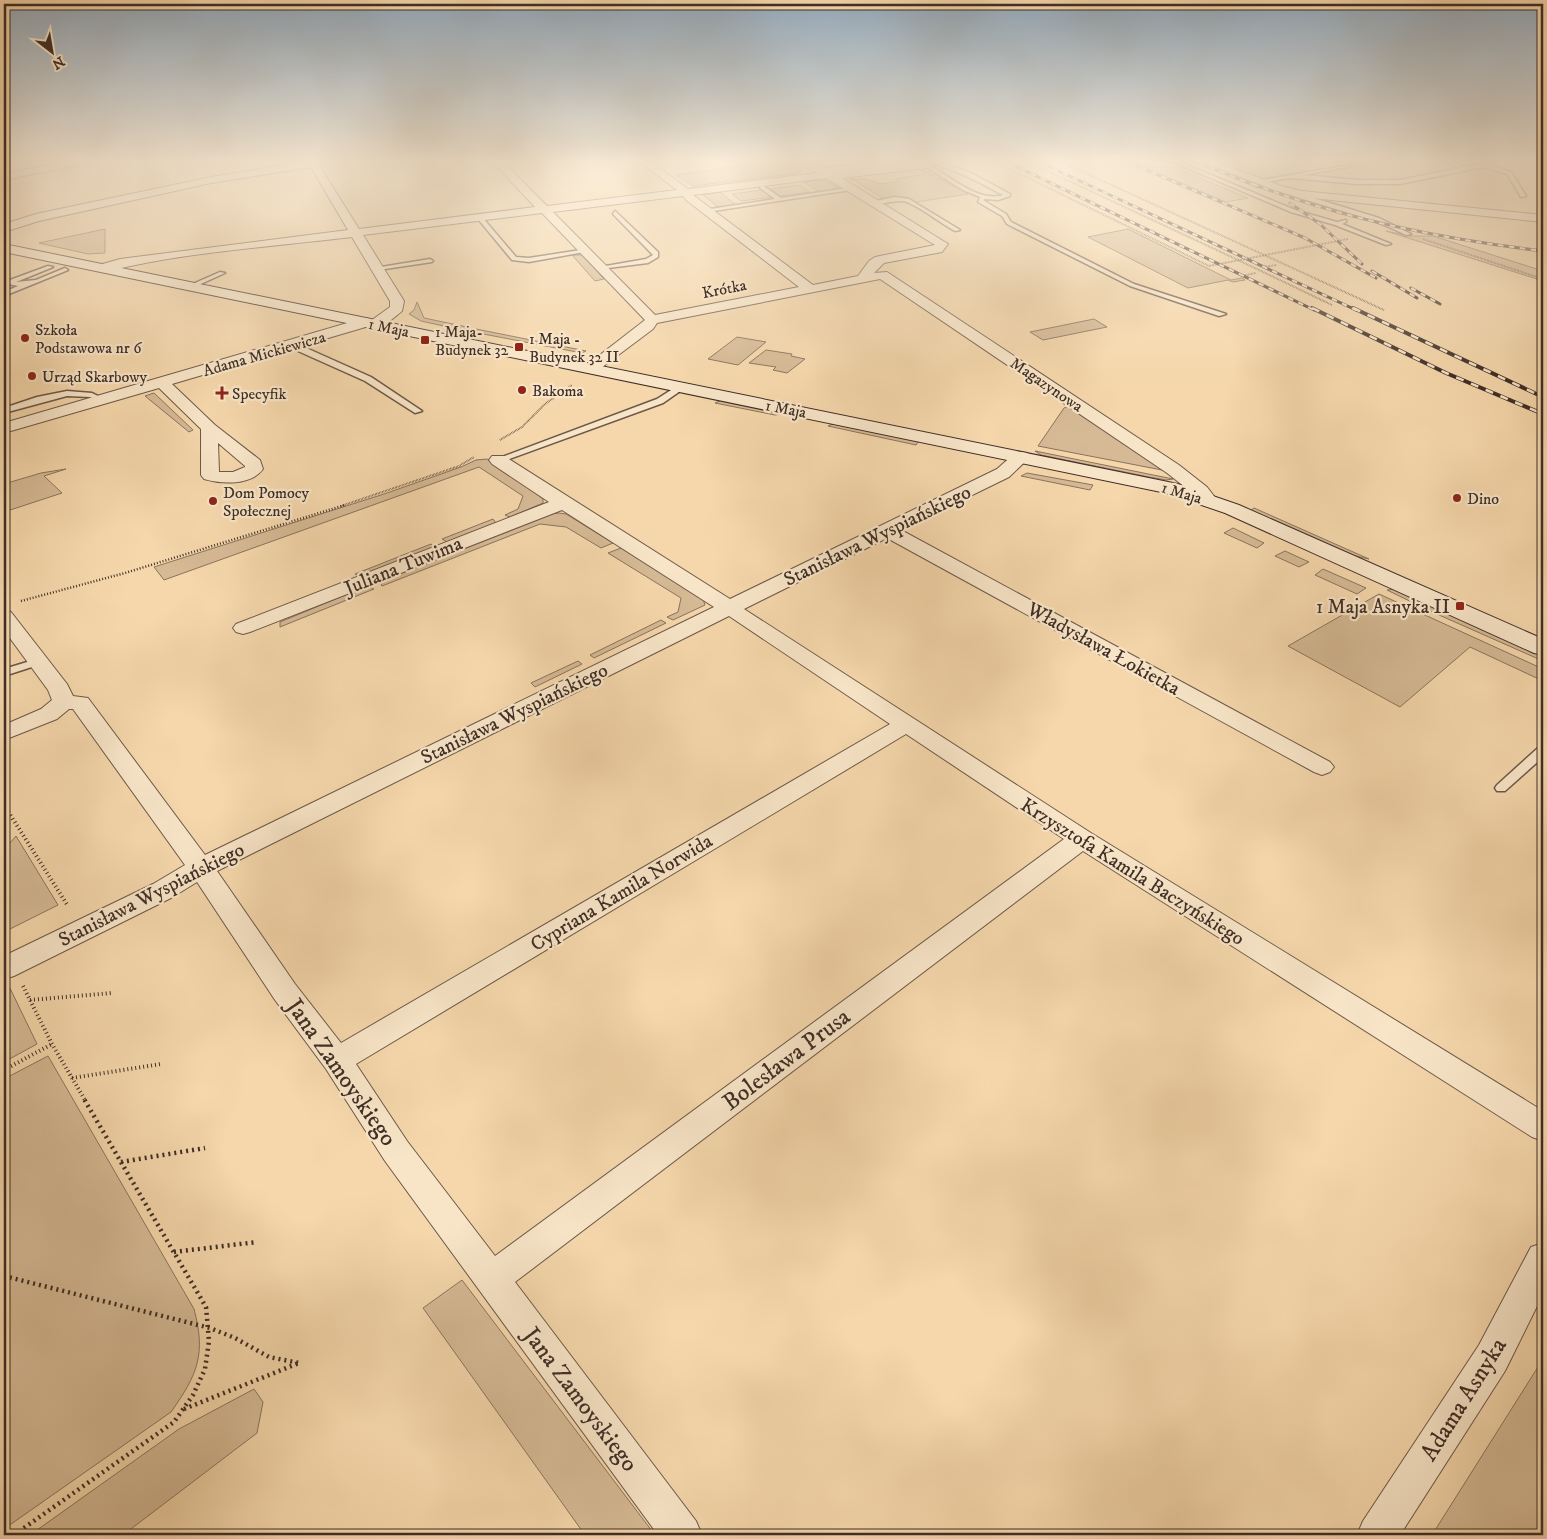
<svg xmlns="http://www.w3.org/2000/svg" width="1547" height="1539" font-family="'IM FELL DW Pica',serif">
	<rect width="100%" height="100%" fill="#f5d7ab"/>
	<filter id="stains"><feTurbulence type="fractalNoise" baseFrequency=".004" numOctaves="4"/><feColorMatrix values="0 0 0 0 .2 0 0 0 0 .09 0 0 0 0 .02 0 0 0 .5 -.17"/></filter>
	<radialGradient id="worn" r=".72"><stop offset=".6" stop-color="#630" stop-opacity="0"/><stop offset="1" stop-color="#630" stop-opacity=".3"/></radialGradient>
	<g fill="#d6ba95" stroke="#8a745e">
		<path d="M 1132,159 L 1152,167 L 1176,168 L 1248,198 L 1226,202 L 1128,160 Z"/>
		<path d="M 781,160 L 785,161 L 802,171 L 798,173 L 693,186 L 676,175 Z"/>
		<path d="M 920,170 L 925,171 L 968,194 L 916,202 L 906,197 L 884,199 L 861,185 L 859,182 L 850,179 L 867,179 L 879,184 L 898,182 L 896,179 L 925,174 Z"/>
		<path d="M 818,180 L 827,181 L 841,190 L 821,193 L 804,182 Z"/>
		<path d="M 800,185 L 809,192 L 780,196 L 771,189 Z"/>
		<path d="M 762,190 L 772,197 L 741,201 L 732,194 Z"/>
		<path d="M 720,192 L 736,205 L 718,207 L 703,195 Z"/>
		<path d="M 105,229 L 105,253 L 88,254 L 39,243 Z"/>
		<path d="M 1128,229 L 1231,280 L 1242,278 L 1245,280 L 1233,282 L 1228,280 L 1188,288 L 1088,237 Z"/>
		<path d="M 1386,231 L 1410,236 L 1433,236 L 1543,271 L 1543,281 Z"/>
		<path d="M 572,255 L 582,255 L 604,279 L 595,281 Z"/>
		<path d="M 417,302 L 424,318 L 467,327 L 462,330 L 421,321 L 409,314 L 414,310 Z"/>
		<path d="M 1094,319 L 1107,327 L 1043,340 L 1030,332 Z"/>
		<path d="M 476,329 L 586,351 L 582,353 L 473,332 Z"/>
		<path d="M 737,337 L 766,342 L 738,365 L 708,359 Z"/>
		<path d="M 766,350 L 792,354 L 791,356 L 805,359 L 787,373 L 773,370 L 776,367 L 749,363 Z"/>
		<path d="M 154,393 L 193,430 L 189,432 L 145,396 Z"/>
		<path d="M 722,400 L 780,412 L 781,414 L 775,415 L 715,403 Z"/>
		<path d="M 1068,406 L 1167,471 L 1038,446 L 1064,408 Z"/>
		<path d="M 835,423 L 917,440 L 918,442 L 916,445 L 828,426 Z"/>
		<path d="M 1035,451 L 1173,479 L 1166,480 L 1149,477 L 1041,455 Z"/>
		<path d="M 487,459 L 538,495 L 543,499 L 543,503 L 510,517 L 505,515 L 518,509 L 523,496 L 479,467 L 164,580 L 154,567 L 384,494 L 461,467 L 476,460 Z"/>
		<path d="M 66,469 L 44,476 L 62,493 L 4,512 L 4,484 L 41,473 Z"/>
		<path d="M 1027,473 L 1093,485 L 1090,490 L 1021,476 Z"/>
		<path d="M 1254,508 L 1369,559 L 1351,555 L 1250,511 Z"/>
		<path d="M 559,513 L 566,514 L 613,543 L 601,548 L 566,527 L 540,524 L 382,586 L 380,581 L 550,514 Z"/>
		<path d="M 493,519 L 496,523 L 447,542 L 442,539 Z"/>
		<path d="M 1233,528 L 1264,543 L 1257,548 L 1224,533 Z"/>
		<path d="M 431,544 L 435,547 L 359,577 L 355,574 Z"/>
		<path d="M 621,548 L 703,599 L 705,605 L 673,620 L 667,617 L 678,612 L 681,598 L 608,553 Z"/>
		<path d="M 1285,551 L 1309,562 L 1299,567 L 1275,556 Z"/>
		<path d="M 1323,569 L 1366,588 L 1357,594 L 1315,575 Z"/>
		<path d="M 367,586 L 374,589 L 280,627 L 280,622 Z"/>
		<path d="M 1395,589 L 1543,656 L 1543,661 L 1430,611 L 1387,590 Z"/>
		<path d="M 1379,594 L 1543,669 L 1543,681 L 1470,647 L 1400,707 L 1288,646 Z"/>
		<path d="M 661,620 L 666,623 L 594,658 L 590,655 Z"/>
		<path d="M 578,661 L 582,664 L 535,687 L 531,683 Z"/>
		<path d="M 16,836 L 58,905 L 4,932 L 4,850 Z"/>
		<path d="M 7,982 L 37,1044 L 4,1062 L 4,984 Z"/>
		<path d="M 48,1056 L 194,1309 C 206,1354 198,1374 171,1412 L 4,1529 L 4,1079 Z"/>
		<path d="M 462,1280 L 655,1535 L 585,1535 L 423,1308 Z"/>
		<path d="M 1543,1359 L 1543,1535 L 1432,1535 Z"/>
		<path d="M 254,1389 L 263,1402 L 257,1433 L 123,1535 L 30,1535 L 179,1429 Z"/>
	</g>
	<g fill="none" stroke-linecap="round" stroke-linejoin="round">
		<defs>
			<g id="lane">
				<path d="M 1166,159 L 1173,159 L 1295,210 L 1337,222 L 1346,220 L 1346,222 L 1342,224 L 1391,244 L 1386,245 L 1335,225 L 1291,212 Z"/>
				<path d="M 1384,159 L 1394,159 L 1303,175 L 1357,180 L 1400,180 L 1460,168 L 1434,159 L 1441,159 L 1467,167 L 1484,163 L 1511,172 L 1526,196 L 1521,197 L 1507,174 L 1484,167 L 1400,184 L 1357,184 L 1290,178 L 1259,183 L 1256,181 Z"/>
				<path d="M 931,160 L 969,172 L 1010,194 L 1010,196 L 998,200 L 985,199 L 983,200 L 1006,214 L 1011,222 L 1134,284 L 1226,314 L 1219,316 L 1130,286 L 1007,224 L 1002,216 L 978,202 L 980,197 L 963,190 L 923,165 L 928,164 C 948,175 978,203 1003,195 C 979,182 955,169 929,163 Z"/>
				<path d="M 762,185 L 781,198 L 854,187 L 857,189 L 707,212 L 704,210 L 775,199 L 760,188 Z"/>
				<path d="M 1278,187 L 1379,218 L 1411,234 L 1406,235 C 1365,214 1319,206 1276,190 Z"/>
				<path d="M 894,197 L 909,199 L 960,230 L 955,231 C 939,222 923,209 907,202 C 896,198 881,207 872,202 Z"/>
				<path d="M 615,211 L 658,252 L 658,257 L 648,263 L 600,269 L 600,267 L 646,259 L 653,255 L 613,214 Z"/>
				<path d="M 478,217 L 482,217 L 516,257 L 529,258 L 587,249 L 590,251 L 529,262 L 512,260 L 478,219 Z"/>
				<path d="M 430,259 L 433,261 L 432,262 L 378,270 L 375,268 Z"/>
				<path d="M 48,266 L 53,267 L 16,282 L 36,280 L 65,268 L 68,270 L 4,296 L 4,292 L 18,286 L 8,284 L 7,283 L 10,280 Z"/>
				<path d="M 220,272 L 225,273 L 194,287 L 188,286 Z"/>
				<path d="M 289,343 L 295,343 L 371,377 L 422,411 L 415,413 L 365,381 L 289,347 Z"/>
				<path d="M 679,385 L 686,387 L 663,403 L 501,462 L 498,463 L 494,460 L 657,399 Z"/>
				<path d="M 67,391 L 92,393 L 106,400 L 102,402 L 90,397 L 67,396 L 4,413 L 4,408 L 37,397 Z"/>
				<path d="M 37,659 L 43,662 L 41,664 L 4,676 L 4,669 Z"/>
				<path d="M 1543,746 L 1543,757 L 1505,791 L 1497,791 L 1495,788 L 1497,785 L 1539,747 Z"/>
			</g>
			<g id="street">
				<path d="M 80,159 L 98,159 L 93,162 L 4,180 L 4,174 Z"/>
				<path d="M 309,159 L 319,159 L 322,170 L 359,229 L 535,207 L 490,159 L 500,159 L 547,206 L 677,190 L 636,159 L 647,159 L 688,189 L 817,173 L 797,161 L 796,159 L 808,159 L 824,168 L 903,159 L 935,160 L 936,162 L 926,168 L 842,178 L 948,244 L 942,252 L 884,263 L 874,273 L 887,272 L 1179,465 L 1207,487 L 1217,500 L 1214,504 L 1208,505 L 1202,504 L 1195,495 L 1167,473 L 880,279 L 657,323 L 653,329 L 597,371 L 587,371 L 584,368 L 587,365 L 645,320 L 542,213 L 363,235 L 404,301 L 402,311 C 393,318 380,332 369,326 L 172,384 L 215,425 L 260,460 L 263,469 C 251,486 221,484 204,479 L 201,475 L 201,429 L 159,388 L 4,433 L 4,423 L 361,319 L 366,318 L 372,320 L 390,307 L 390,301 L 352,237 C 269,247 184,252 104,272 L 98,268 L 99,265 L 120,259 L 348,230 L 311,167 L 211,183 L 39,221 L 4,232 L 4,224 L 36,214 L 211,177 L 303,162 ZM 826,178 L 935,245 L 875,257 L 869,261 L 858,276 L 813,285 L 693,195 ZM 683,196 L 686,200 L 799,287 L 655,315 L 553,212 ZM 218,443 L 245,466 L 245,467 L 233,472 L 219,472 Z"/>
				<path d="M 1197,159 L 1210,159 L 1281,186 L 1302,191 L 1543,215 L 1543,222 L 1302,197 L 1273,190 Z"/>
				<path d="M 1021,452 L 1027,453 L 1030,457 L 1009,477 L 901,530 L 1330,762 L 1334,767 L 1330,772 L 1322,775 L 1314,772 L 887,538 L 744,609 L 1091,833 L 1543,1111 L 1543,1141 L 1532,1137 L 1083,851 L 515,1282 L 696,1521 L 702,1535 L 658,1535 L 385,1161 L 326,1069 L 275,1000 L 197,882 L 171,898 L 14,976 L 4,979 L 4,956 L 153,884 L 185,865 L 73,709 L 69,709 L 57,719 L 4,740 L 4,725 L 41,709 L 52,700 L 48,690 L 4,630 L 4,610 L 11,612 L 67,684 L 73,696 L 88,698 L 205,855 L 714,607 L 562,510 L 250,632 L 243,634 L 236,632 L 233,628 L 236,624 L 549,502 L 492,464 L 489,460 L 492,456 L 504,456 L 730,599 L 997,469 L 1015,453 ZM 729,616 L 890,724 L 341,1043 L 295,984 L 217,871 ZM 906,734 L 1064,839 L 495,1256 L 407,1141 L 356,1064 Z"/>
				<path d="M 1543,1243 L 1543,1294 L 1505,1371 L 1400,1535 L 1357,1535 L 1363,1521 L 1479,1345 L 1531,1247 Z"/>
			</g>
			<path id="secondary" d="M 4,244 L 1178,484 L 1239,505 L 1543,639 L 1543,655 L 1534,653 L 1225,513 L 1166,493 L 4,252 Z"/>
		</defs>
		<use href="#lane" stroke="#6c5848" stroke-width="3"/>
		<use href="#street" stroke="#6c5848" stroke-width="2"/>
		<use href="#secondary" stroke="#3f2e27" stroke-width="2"/>
		<g stroke="#3f2e27" stroke-width="2" stroke-dasharray="0.5 1" stroke-linecap="butt">
			<path d="M 989,159 L 1209,266"/>
			<path d="M 1022,159 L 1238,260"/>
			<path d="M 1055,159 L 1384,310"/>
			<path d="M 1423,239 L 1543,279"/>
			<path d="M 1238,260 L 1332,305"/>
			<path d="M 1262,267 L 1277,265"/>
			<path d="M 1241,276 L 1256,273"/>
			<path d="M 500,440 L 522,427 L 545,404 L 572,385"/>
			<path d="M 341,506 L 459,466 L 474,457"/>
		</g>
		<path stroke="#3f2e27" stroke-width="2.5" stroke-dasharray="1 2" stroke-linecap="butt" d="M 21,601 L 125,573 L 345,505"/>
		<g stroke="#3f2e27" stroke-width="4" stroke-dasharray="1 3" stroke-linecap="butt">
			<path d="M 4,805 L 68,906"/>
			<path d="M 23,986 L 52,1044 L 85,1100"/>
			<path d="M 30,1000 L 112,993"/>
			<path d="M 4,1070 L 52,1044"/>
			<path d="M 72,1078 L 161,1064"/>
		</g>
		<g stroke="#3f2e27" stroke-width="4.5" stroke-dasharray="2 4" stroke-linecap="butt">
			<path d="M 121,1162 L 205,1148"/>
			<path d="M 174,1252 L 257,1242"/>
			<path d="M 4,1276 L 210,1328 L 235,1338 L 269,1357 L 299,1363"/>
			<path d="M 184,1409 L 299,1363"/>
			<path d="M 14,1535 L 174,1422 L 193,1395 L 205,1369 L 209,1341 L 206,1307 L 84,1099"/>
		</g>
		<use href="#lane" fill="#f8e5c8" fill-rule="evenodd"/>
		<use href="#street" fill="#f8e5c8" fill-rule="evenodd"/>
		<use href="#secondary" fill="#f8e5c8" fill-rule="evenodd"/>
		<defs>
			<g id="rail-far1">
				<path d="M 1001,159 L 1314,310"/>
				<path d="M 1033,159 L 1356,310"/>
				<path d="M 1121,159 L 1305,238 L 1376,278"/>
				<path d="M 1189,159 L 1259,187"/>
				<path d="M 1253,184 C 1347,220 1443,239 1543,251"/>
				<path d="M 1290,203 L 1320,224 L 1362,264"/>
				<path d="M 1372,271 L 1417,298"/>
				<path d="M 1411,288 L 1440,304"/>
			</g>
			<g id="rail">
				<path d="M 1312,308 L 1446,373 L 1543,414"/>
				<path d="M 1353,308 L 1543,397"/>
			</g>
		</defs>
		<use href="#rail-far1" stroke="#3f2e27" stroke-width="3"/>
		<use href="#rail" stroke="#3f2e27" stroke-width="4"/>
		<use href="#rail-far1" stroke="#f8e5c8" stroke-width="2" stroke-dasharray="5.5" stroke-linecap="butt"/>
		<use href="#rail" stroke="#f8e5c8" stroke-width="2.5" stroke-dasharray="8" stroke-linecap="butt"/>
		<path stroke="#3f2e27" stroke-width="2" stroke-dasharray="0.5 1" stroke-linecap="butt" d="M 1209,266 L 1348,239"/>
	</g>
	<linearGradient id="sky" x2="0" y2="1"><stop stop-color="#94abbe"/><stop offset="0.43" stop-color="#faedd9"/><stop offset="1" stop-color="#faedd9" stop-opacity="0"/></linearGradient>
	<rect width="1547" height="374" fill="url(#sky)"/>
	<g fill="#8f2418" stroke="#f8e5c8" stroke-width="2">
		<circle cx="25" cy="338" r="5"/>
		<rect x="420" y="335" width="10" height="10" rx="2.5"/>
		<rect x="514" y="342" width="10" height="10" rx="2.5"/>
		<circle cx="32" cy="376" r="5"/>
		<circle cx="522" cy="390" r="5"/>
		<path d="M219.5 385.5h5v5h5v5h-5v5h-5v-5h-5v-5h5z"/>
		<circle cx="1457" cy="498" r="5"/>
		<circle cx="213" cy="501" r="5"/>
		<rect x="1455" y="601" width="10" height="10" rx="2.5"/>
	</g>
	<g text-anchor="middle" stroke-width="4.5" stroke-linejoin="round" paint-order="stroke">
		<g font-size="16" fill="#3f2e27" stroke="#f8e5c8">
			<text transform="translate(724 288) rotate(-11)" y="6">Krótka</text>
			<text transform="translate(389 327) rotate(12)" y="6">1 Maja</text>
			<text transform="translate(264 353) rotate(-16)" y="6">Adama Mickiewicza</text>
			<text transform="translate(1047 384) rotate(34)" y="6">Magazynowa</text>
			<text transform="translate(786 408) rotate(11)" y="6">1 Maja</text>
			<text transform="translate(1182 492) rotate(17)" y="6">1 Maja</text>
		</g>
		<g font-size="16" fill="#3f2e27" stroke="#f8e5c8" text-anchor="start">
			<text x="35" y="335">Szkoła<tspan x="35" dy="18">Podstawowa nr 6</tspan></text>
			<text x="435" y="337">1 Maja-<tspan x="435" dy="18">Budynek 32</tspan></text>
			<text x="529" y="344">1 Maja -<tspan x="529" dy="18">Budynek 32 II</tspan></text>
			<text x="42" y="382">Urząd Skarbowy</text>
			<text x="532" y="396">Bakoma</text>
			<text x="232" y="399">Specyfik</text>
			<text x="223" y="498">Dom Pomocy<tspan x="223" dy="18">Społecznej</tspan></text>
			<text x="1467" y="504">Dino</text>
		</g>
		<g font-size="20" fill="#3f2e27" stroke="#f8e5c8">
			<text transform="translate(877 535) rotate(-26)" y="7">Stanisława Wyspiańskiego</text>
			<text transform="translate(403 565) rotate(-22)" y="7">Juliana Tuwima</text>
			<text transform="translate(1104 648) rotate(29)" y="7">Władysława Łokietka</text>
			<text transform="translate(514 713) rotate(-26)" y="7">Stanisława Wyspiańskiego</text>
			<text transform="translate(1133 871) rotate(32)" y="7">Krzysztofa Kamila Baczyńskiego</text>
			<text transform="translate(621 892) rotate(-31)" y="7">Cypriana Kamila Norwida</text>
			<text transform="translate(151 894) rotate(-27)" y="7">Stanisława Wyspiańskiego</text>
		</g>
		<g font-size="20" fill="#3f2e27" stroke="#f8e5c8" text-anchor="end">
			<text x="1450" y="613">1 Maja Asnyka II</text>
		</g>
		<g font-size="24" fill="#3f2e27" stroke="#f8e5c8">
			<text transform="translate(786 1059) rotate(-37)" y="8">Bolesława Prusa</text>
			<text transform="translate(342 1072) rotate(55)" y="8">Jana Zamoyskiego</text>
			<text transform="translate(581 1399) rotate(53)" y="8">Jana Zamoyskiego</text>
			<text transform="translate(1463 1399) rotate(-58)" y="8">Adama Asnyka</text>
		</g>
	</g>
	<rect width="1547" height="1539" fill="none" stroke="#f5d7ab" stroke-width="20"/>
	<rect x="5" y="5" width="1537" height="1529" fill="none" stroke="#3f2e27" stroke-width="2.5"/>
	<rect x="10" y="10" width="1527" height="1519" fill="none" stroke="#3f2e27"/>
	<g transform="translate(52 52) rotate(149)" stroke="#f8e5c8" stroke-width="4" paint-order="stroke">
	<path d="M0-4L9 19L0 12L-9 19Z" fill="#3f2e27"/>
	<text y="-8" font-size="14" font-weight="bold" text-anchor="middle" fill="#3f2e27">N</text>
	</g>
	<rect width="100%" height="100%" filter="url(#stains)"/>
	<rect width="100%" height="100%" fill="url(#worn)"/>
</svg>
